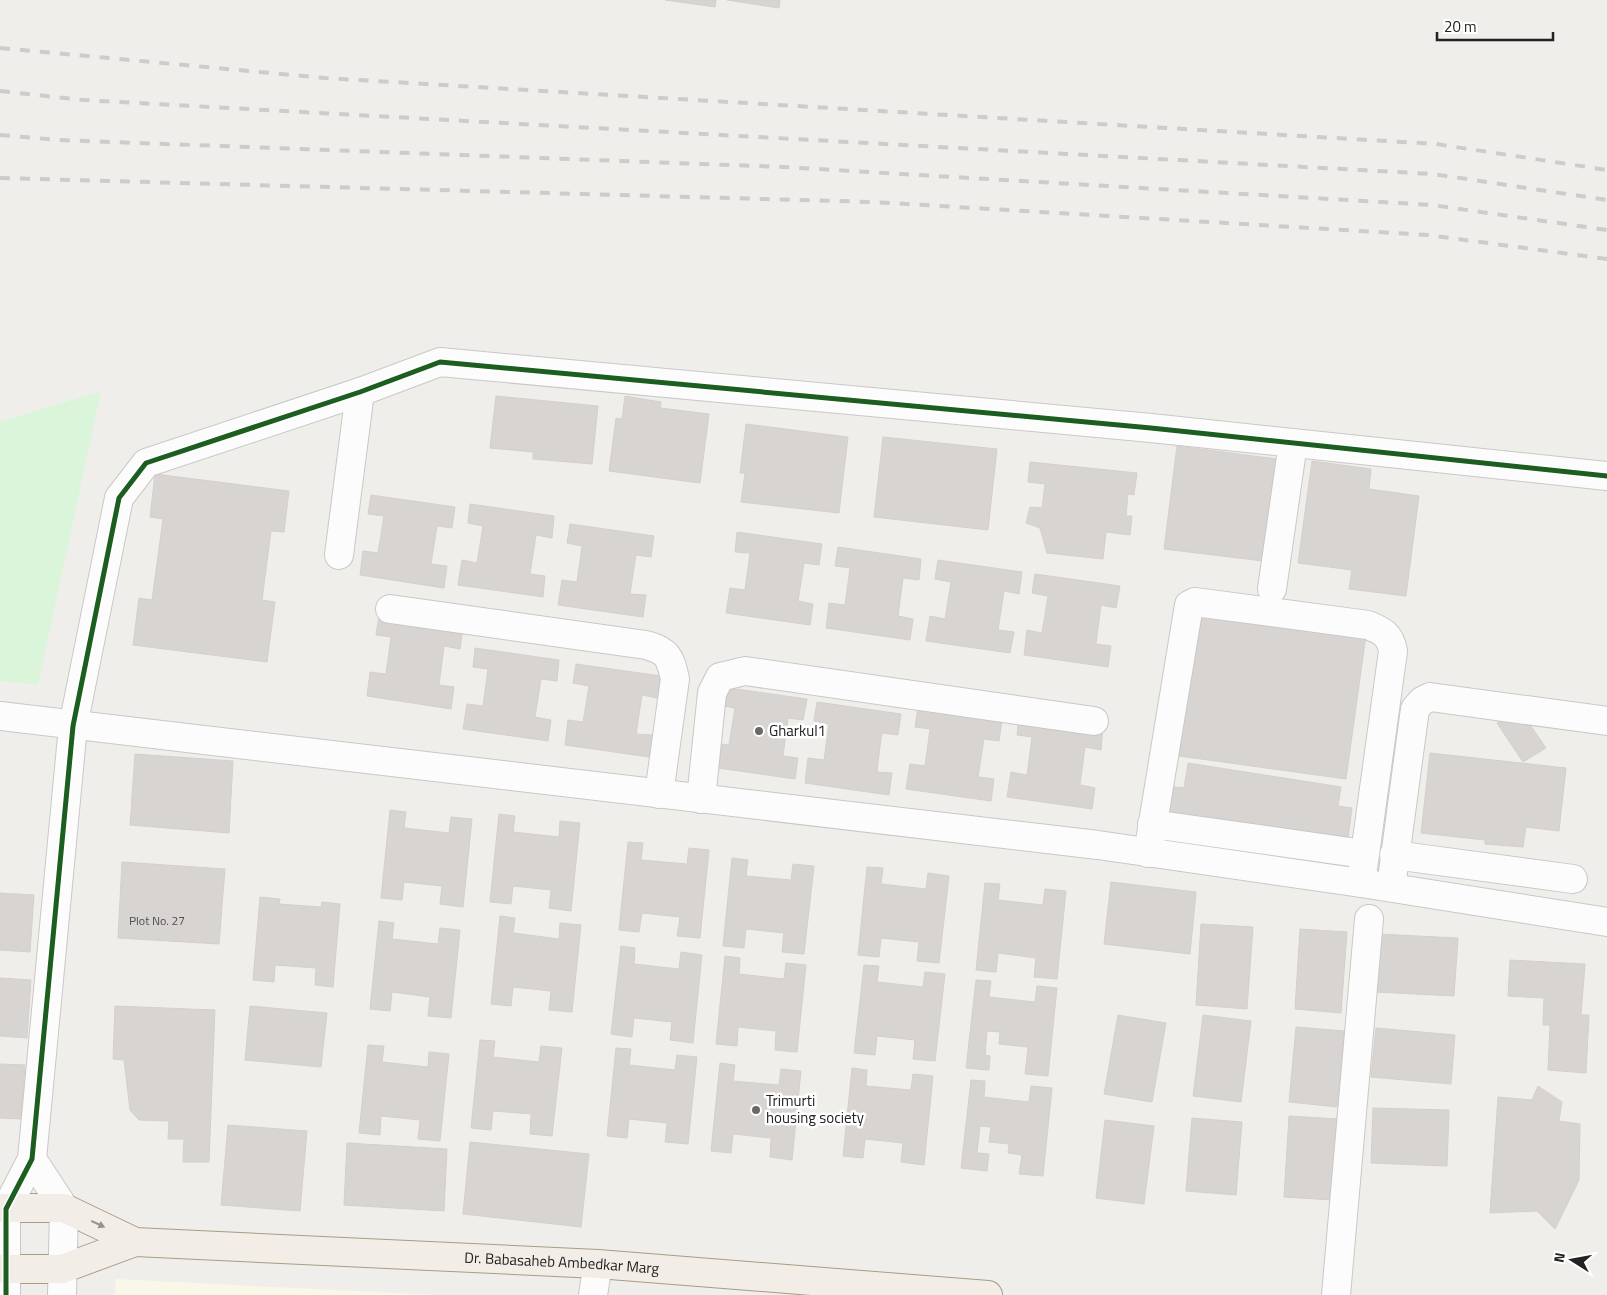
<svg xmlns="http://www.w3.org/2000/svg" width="1607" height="1295" font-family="'Titillium Web',sans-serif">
	<rect width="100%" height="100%" fill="#f0eeeb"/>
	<path fill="#f8f7e8" d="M 116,1279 L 433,1295 L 115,1295 Z"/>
	<path fill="#daf5da" d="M 101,391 L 38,685 L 0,681 L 0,422 Z"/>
	<g fill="#d7d4d2" stroke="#d3d0cc">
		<path d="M 665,0 L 716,0 L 715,7 Z"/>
		<path d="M 727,0 L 780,0 L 779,8 Z"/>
		<path d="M 496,396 L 598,406 L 592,464 L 533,459 L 533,452 L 490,448 Z"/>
		<path d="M 625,396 L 661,402 L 660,408 L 709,414 L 700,483 L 609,471 L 616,418 L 622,419 Z"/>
		<path d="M 746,424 L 848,437 L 839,513 L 741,502 L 745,473 L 740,473 Z"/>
		<path d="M 883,437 L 997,449 L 988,530 L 874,517 Z"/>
		<path d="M 1177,446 L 1277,459 L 1263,561 L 1164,549 Z"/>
		<path d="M 1312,461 L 1371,469 L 1369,489 L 1419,496 L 1406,596 L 1349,589 L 1352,570 L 1298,563 Z"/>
		<path d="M 1030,462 L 1137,473 L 1134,495 L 1128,494 L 1126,516 L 1132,516 L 1130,535 L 1106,532 L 1103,559 L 1047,553 L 1040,528 L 1026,523 L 1030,507 L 1042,508 L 1045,484 L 1028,482 Z"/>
		<path d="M 155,474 L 289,491 L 284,532 L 271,531 L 262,600 L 275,602 L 267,662 L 133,645 L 139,598 L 152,600 L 163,519 L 150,517 Z"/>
		<path d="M 371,495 L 455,507 L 452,528 L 437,526 L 431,564 L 447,566 L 444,588 L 360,575 L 363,551 L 378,553 L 384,516 L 368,514 Z"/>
		<path d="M 470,504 L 554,516 L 552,538 L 536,535 L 530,574 L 545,576 L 543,597 L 458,585 L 462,560 L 477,563 L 483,526 L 468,523 Z"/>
		<path d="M 570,524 L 654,536 L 651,557 L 636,555 L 630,594 L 646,595 L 643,617 L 558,605 L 562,580 L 577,582 L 582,546 L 567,543 Z"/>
		<path d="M 737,532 L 822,544 L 819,565 L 804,563 L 798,601 L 813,604 L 810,625 L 726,613 L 730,588 L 745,590 L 750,553 L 735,552 Z"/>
		<path d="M 838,547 L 921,559 L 919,580 L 903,578 L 898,616 L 913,619 L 910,640 L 826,628 L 829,603 L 845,605 L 850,568 L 835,566 Z"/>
		<path d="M 938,560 L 1022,572 L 1019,594 L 1004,591 L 998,630 L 1014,632 L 1010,653 L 926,641 L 930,616 L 945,619 L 951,582 L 935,579 Z"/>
		<path d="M 1035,574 L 1120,586 L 1116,608 L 1101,605 L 1096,644 L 1111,646 L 1108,667 L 1024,655 L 1027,630 L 1042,633 L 1048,596 L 1032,593 Z"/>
		<path d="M 1199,613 L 1366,635 L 1346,779 L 1179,756 Z"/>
		<path d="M 379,615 L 463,627 L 460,649 L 444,646 L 439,685 L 454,687 L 451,709 L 367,696 L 370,672 L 386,674 L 391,637 L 376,635 Z"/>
		<path d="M 475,648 L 559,660 L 557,681 L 541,679 L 535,717 L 551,720 L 548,741 L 463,729 L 467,704 L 483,706 L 488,669 L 473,667 Z"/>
		<path d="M 576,664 L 661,676 L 657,698 L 642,695 L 636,734 L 652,735 L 649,757 L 565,745 L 568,720 L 583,722 L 589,686 L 573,683 Z"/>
		<path d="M 722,687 L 807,699 L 803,720 L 788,718 L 783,756 L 798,758 L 795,779 L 711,767 L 714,743 L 729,745 L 735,708 L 719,705 Z"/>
		<path d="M 817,702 L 901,714 L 898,735 L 882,733 L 881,738 L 877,772 L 892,773 L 889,795 L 805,783 L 808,758 L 824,760 L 829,724 L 814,721 Z"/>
		<path d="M 918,708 L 1002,720 L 999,741 L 984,739 L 978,777 L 994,779 L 991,801 L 906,789 L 910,764 L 925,766 L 930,729 L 915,727 Z"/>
		<path d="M 1520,710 L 1546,748 L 1523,762 L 1497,723 Z"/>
		<path d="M 1019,716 L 1103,728 L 1101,750 L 1085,747 L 1080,785 L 1095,788 L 1092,809 L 1007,797 L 1011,772 L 1027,775 L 1032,737 L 1017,735 Z"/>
		<path d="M 1430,753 L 1566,768 L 1559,831 L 1526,827 L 1523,847 L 1485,844 L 1485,840 L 1421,833 Z"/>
		<path d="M 135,754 L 233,761 L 229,833 L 130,825 Z"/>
		<path d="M 1188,763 L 1341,787 L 1338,806 L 1352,808 L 1347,846 L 1162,818 L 1167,786 L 1184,788 Z"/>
		<path d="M 390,810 L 406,812 L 404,828 L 449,833 L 451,817 L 472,819 L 463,907 L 440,904 L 442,886 L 404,882 L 402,900 L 381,898 Z"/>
		<path d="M 499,814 L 515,816 L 513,832 L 559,837 L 560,821 L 580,823 L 571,911 L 549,908 L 551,890 L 513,886 L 511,904 L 490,902 Z"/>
		<path d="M 628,842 L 643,843 L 641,860 L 687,864 L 689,848 L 709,850 L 700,938 L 677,936 L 680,917 L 642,913 L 639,932 L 619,930 Z"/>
		<path d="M 732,858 L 748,860 L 746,876 L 791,880 L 793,864 L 814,866 L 804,954 L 782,952 L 784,933 L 746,929 L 744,948 L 723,946 Z"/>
		<path d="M 122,862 L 225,869 L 219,944 L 118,938 Z"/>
		<path d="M 867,867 L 883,868 L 881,884 L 926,889 L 928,873 L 949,876 L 939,963 L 917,961 L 919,942 L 881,938 L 879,957 L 858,955 Z"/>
		<path d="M 1111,882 L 1196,892 L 1190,954 L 1104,944 Z"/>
		<path d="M 985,883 L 1000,884 L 998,900 L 1043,905 L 1045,889 L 1066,891 L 1057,979 L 1034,977 L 1036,958 L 998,953 L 996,972 L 976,970 Z"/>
		<path d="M 0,893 L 34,895 L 30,952 L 0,950 Z"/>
		<path d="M 260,897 L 280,899 L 279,904 L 321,907 L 322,902 L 340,904 L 333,987 L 315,985 L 316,968 L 275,965 L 274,982 L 253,980 Z"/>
		<path d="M 500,916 L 515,918 L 513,933 L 559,939 L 560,923 L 581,925 L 572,1012 L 549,1010 L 551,991 L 513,987 L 511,1006 L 491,1004 Z"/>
		<path d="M 379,921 L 394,923 L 392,939 L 438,944 L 440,928 L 460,930 L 451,1018 L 428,1016 L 430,997 L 392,992 L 390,1011 L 370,1009 Z"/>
		<path d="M 1201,924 L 1253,927 L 1247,1009 L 1196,1005 Z"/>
		<path d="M 1300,929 L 1347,932 L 1341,1013 L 1295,1009 Z"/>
		<path d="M 1378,934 L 1458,938 L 1454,996 L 1375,992 Z"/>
		<path d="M 621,946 L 635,948 L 634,964 L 679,969 L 681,952 L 702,955 L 693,1043 L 670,1040 L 672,1022 L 634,1018 L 632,1037 L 611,1034 Z"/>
		<path d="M 725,956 L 740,958 L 739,974 L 784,979 L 786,963 L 806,965 L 797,1052 L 775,1050 L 776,1031 L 738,1027 L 737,1046 L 716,1044 Z"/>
		<path d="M 1510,960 L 1585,964 L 1581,1015 L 1589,1015 L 1586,1073 L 1548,1070 L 1550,1025 L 1543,1025 L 1544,998 L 1508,996 Z"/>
		<path d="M 864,965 L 879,966 L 877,982 L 923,987 L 925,972 L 945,974 L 935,1061 L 913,1059 L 915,1040 L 877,1036 L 875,1055 L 854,1053 Z"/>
		<path d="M 0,978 L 31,980 L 27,1038 L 0,1036 Z"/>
		<path d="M 976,980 L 991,981 L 989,997 L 1035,1002 L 1037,986 L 1057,988 L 1048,1076 L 1025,1074 L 1028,1047 L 999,1044 L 1000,1032 L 987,1031 L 985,1055 L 990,1056 L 989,1070 L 966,1068 Z"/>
		<path d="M 115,1006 L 215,1010 L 209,1162 L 183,1162 L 184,1139 L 168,1139 L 169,1121 L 139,1120 L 130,1110 L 124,1060 L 113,1059 Z"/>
		<path d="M 250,1006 L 327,1013 L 321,1067 L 245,1060 Z"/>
		<path d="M 1118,1015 L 1166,1023 L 1152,1102 L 1104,1094 Z"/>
		<path d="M 1203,1015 L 1251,1021 L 1241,1102 L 1193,1096 Z"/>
		<path d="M 1296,1027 L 1344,1031 L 1337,1107 L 1289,1102 Z"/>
		<path d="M 1376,1028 L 1455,1035 L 1451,1084 L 1371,1077 Z"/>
		<path d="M 480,1040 L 495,1041 L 493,1057 L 539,1062 L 541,1046 L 562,1048 L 552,1136 L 530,1134 L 531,1114 L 493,1111 L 491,1130 L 471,1128 Z"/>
		<path d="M 368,1045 L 384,1046 L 382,1062 L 428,1067 L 429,1052 L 449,1054 L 440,1141 L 418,1139 L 420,1120 L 381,1116 L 380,1135 L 359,1133 Z"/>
		<path d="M 616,1048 L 631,1049 L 629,1065 L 675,1070 L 677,1055 L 697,1057 L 688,1144 L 665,1142 L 667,1123 L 629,1119 L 627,1138 L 607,1136 Z"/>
		<path d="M 720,1063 L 735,1065 L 733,1081 L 779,1085 L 781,1069 L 801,1071 L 792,1160 L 770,1157 L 771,1138 L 733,1134 L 731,1153 L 711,1151 Z"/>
		<path d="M 0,1064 L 25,1065 L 21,1119 L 0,1118 Z"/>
		<path d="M 852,1068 L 867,1070 L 866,1086 L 911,1090 L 913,1074 L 933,1076 L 924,1165 L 901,1162 L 903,1143 L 865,1139 L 863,1158 L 843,1156 Z"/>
		<path d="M 971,1080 L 985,1081 L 984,1097 L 1029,1102 L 1031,1086 L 1052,1088 L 1043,1176 L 1019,1174 L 1022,1155 L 1008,1153 L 1009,1144 L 989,1142 L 991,1127 L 980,1126 L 977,1153 L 989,1154 L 987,1171 L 961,1168 Z"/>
		<path d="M 1538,1086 L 1562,1102 L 1559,1121 L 1580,1124 L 1579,1180 L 1555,1229 L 1537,1211 L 1490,1213 L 1498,1097 L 1532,1100 Z"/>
		<path d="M 1373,1108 L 1449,1110 L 1447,1166 L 1371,1163 Z"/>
		<path d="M 1289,1116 L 1338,1119 L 1332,1200 L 1284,1197 Z"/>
		<path d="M 1192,1118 L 1242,1122 L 1236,1195 L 1186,1191 Z"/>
		<path d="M 1105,1120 L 1154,1126 L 1144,1204 L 1096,1198 Z"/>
		<path d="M 228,1125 L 307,1131 L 300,1211 L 221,1205 Z"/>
		<path d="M 470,1142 L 589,1154 L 581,1227 L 463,1214 Z"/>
		<path d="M 347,1143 L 447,1149 L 444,1211 L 344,1205 Z"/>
	</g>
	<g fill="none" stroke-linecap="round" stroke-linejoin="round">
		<defs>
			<g id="minor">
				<path d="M 339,555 L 360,392"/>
				<path d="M 1272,589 L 1293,443"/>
				<path d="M 390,609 L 646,645 C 668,651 670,657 675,679 L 659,794"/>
				<path d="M 0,716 L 1098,845 L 1361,883 L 1607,922"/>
				<path d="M 701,799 L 712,693 L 720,677 L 745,671 L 1094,721"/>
				<path d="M 1152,824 L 1364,854"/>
				<path d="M 1148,853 L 1189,605 L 1195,602 L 1368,625 C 1382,631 1390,634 1393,651 L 1361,883"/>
				<path d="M 1394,855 L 1573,879"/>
				<path d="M 1391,887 L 1415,709 L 1422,701 L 1430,697 L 1607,721"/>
				<path d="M 32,1159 L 64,1208 L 62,1295"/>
				<path d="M 6,1295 L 6,1209 L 32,1159 L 73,726 L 119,498 L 146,463 L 360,392 L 440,362 L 1151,428 L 1607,476"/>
				<path d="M 593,1295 L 598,1264"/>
				<path d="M 1336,1295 L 1369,919"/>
			</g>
			<g id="major">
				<path id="s1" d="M 0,1208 L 64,1208 L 135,1242 L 598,1264 L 988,1295"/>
				<path d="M 0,1269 L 62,1269 L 135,1242"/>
			</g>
		</defs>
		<use href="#minor" stroke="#c9c8c7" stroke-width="30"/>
		<use href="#major" stroke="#a79c86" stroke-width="30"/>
		<use href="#minor" stroke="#fdfcfc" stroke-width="28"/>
		<use href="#major" stroke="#f3ede7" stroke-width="28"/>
		<g stroke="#ccc" stroke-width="4" stroke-dasharray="10 10" stroke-linecap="butt">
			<path d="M 0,48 L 325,78 L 1436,144 L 1607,170"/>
			<path d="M 0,91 L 83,100 L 1433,174 L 1607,200"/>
			<path d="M 0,135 L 59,140 L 783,167 L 1432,205 L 1607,230"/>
			<path d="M 0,178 L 873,202 L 1428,235 L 1607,259"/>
		</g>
		<defs>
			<path id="cycleway" d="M 6,1295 L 6,1209 L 32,1159 L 73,726 L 119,498 L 146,463 L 360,392 L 440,362 L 1151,428 L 1607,476"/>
		</defs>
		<use href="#cycleway" stroke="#fff" stroke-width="8"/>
		<use href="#cycleway" stroke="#1b5e20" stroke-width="5"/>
	</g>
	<defs><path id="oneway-solid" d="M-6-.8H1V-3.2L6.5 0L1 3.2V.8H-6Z" transform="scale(1.25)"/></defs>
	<use fill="#95928e" href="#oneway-solid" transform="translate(98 1224) rotate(25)"/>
	<g fill="#6a6968" stroke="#fff" stroke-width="2">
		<circle cx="759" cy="731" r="5"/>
		<circle cx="756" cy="1110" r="5"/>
	</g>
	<g text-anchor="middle" stroke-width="5" stroke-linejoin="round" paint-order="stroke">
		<g font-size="12" fill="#4f4e4e">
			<text x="157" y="925">Plot No. 27</text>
		</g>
		<g font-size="15" fill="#222" stroke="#fff" text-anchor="start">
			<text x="769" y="736">Gharkul1</text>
			<text x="766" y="1106">Trimurti<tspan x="766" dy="17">housing society</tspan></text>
		</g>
		<g font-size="15" fill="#222" stroke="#fff">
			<text dy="5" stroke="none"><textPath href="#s1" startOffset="570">Dr. Babasaheb Ambedkar Marg</textPath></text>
		</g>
	</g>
	<g transform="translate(1572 1260) rotate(281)" stroke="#ffffff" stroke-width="4" paint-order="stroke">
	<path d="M0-4L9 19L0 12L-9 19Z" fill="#222222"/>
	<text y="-8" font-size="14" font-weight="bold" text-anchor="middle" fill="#222222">N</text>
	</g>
	<path d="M1437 32v8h116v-8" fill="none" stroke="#222222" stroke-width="2.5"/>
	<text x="1444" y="32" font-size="15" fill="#222222" stroke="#ffffff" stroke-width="4" paint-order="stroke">20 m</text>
</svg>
